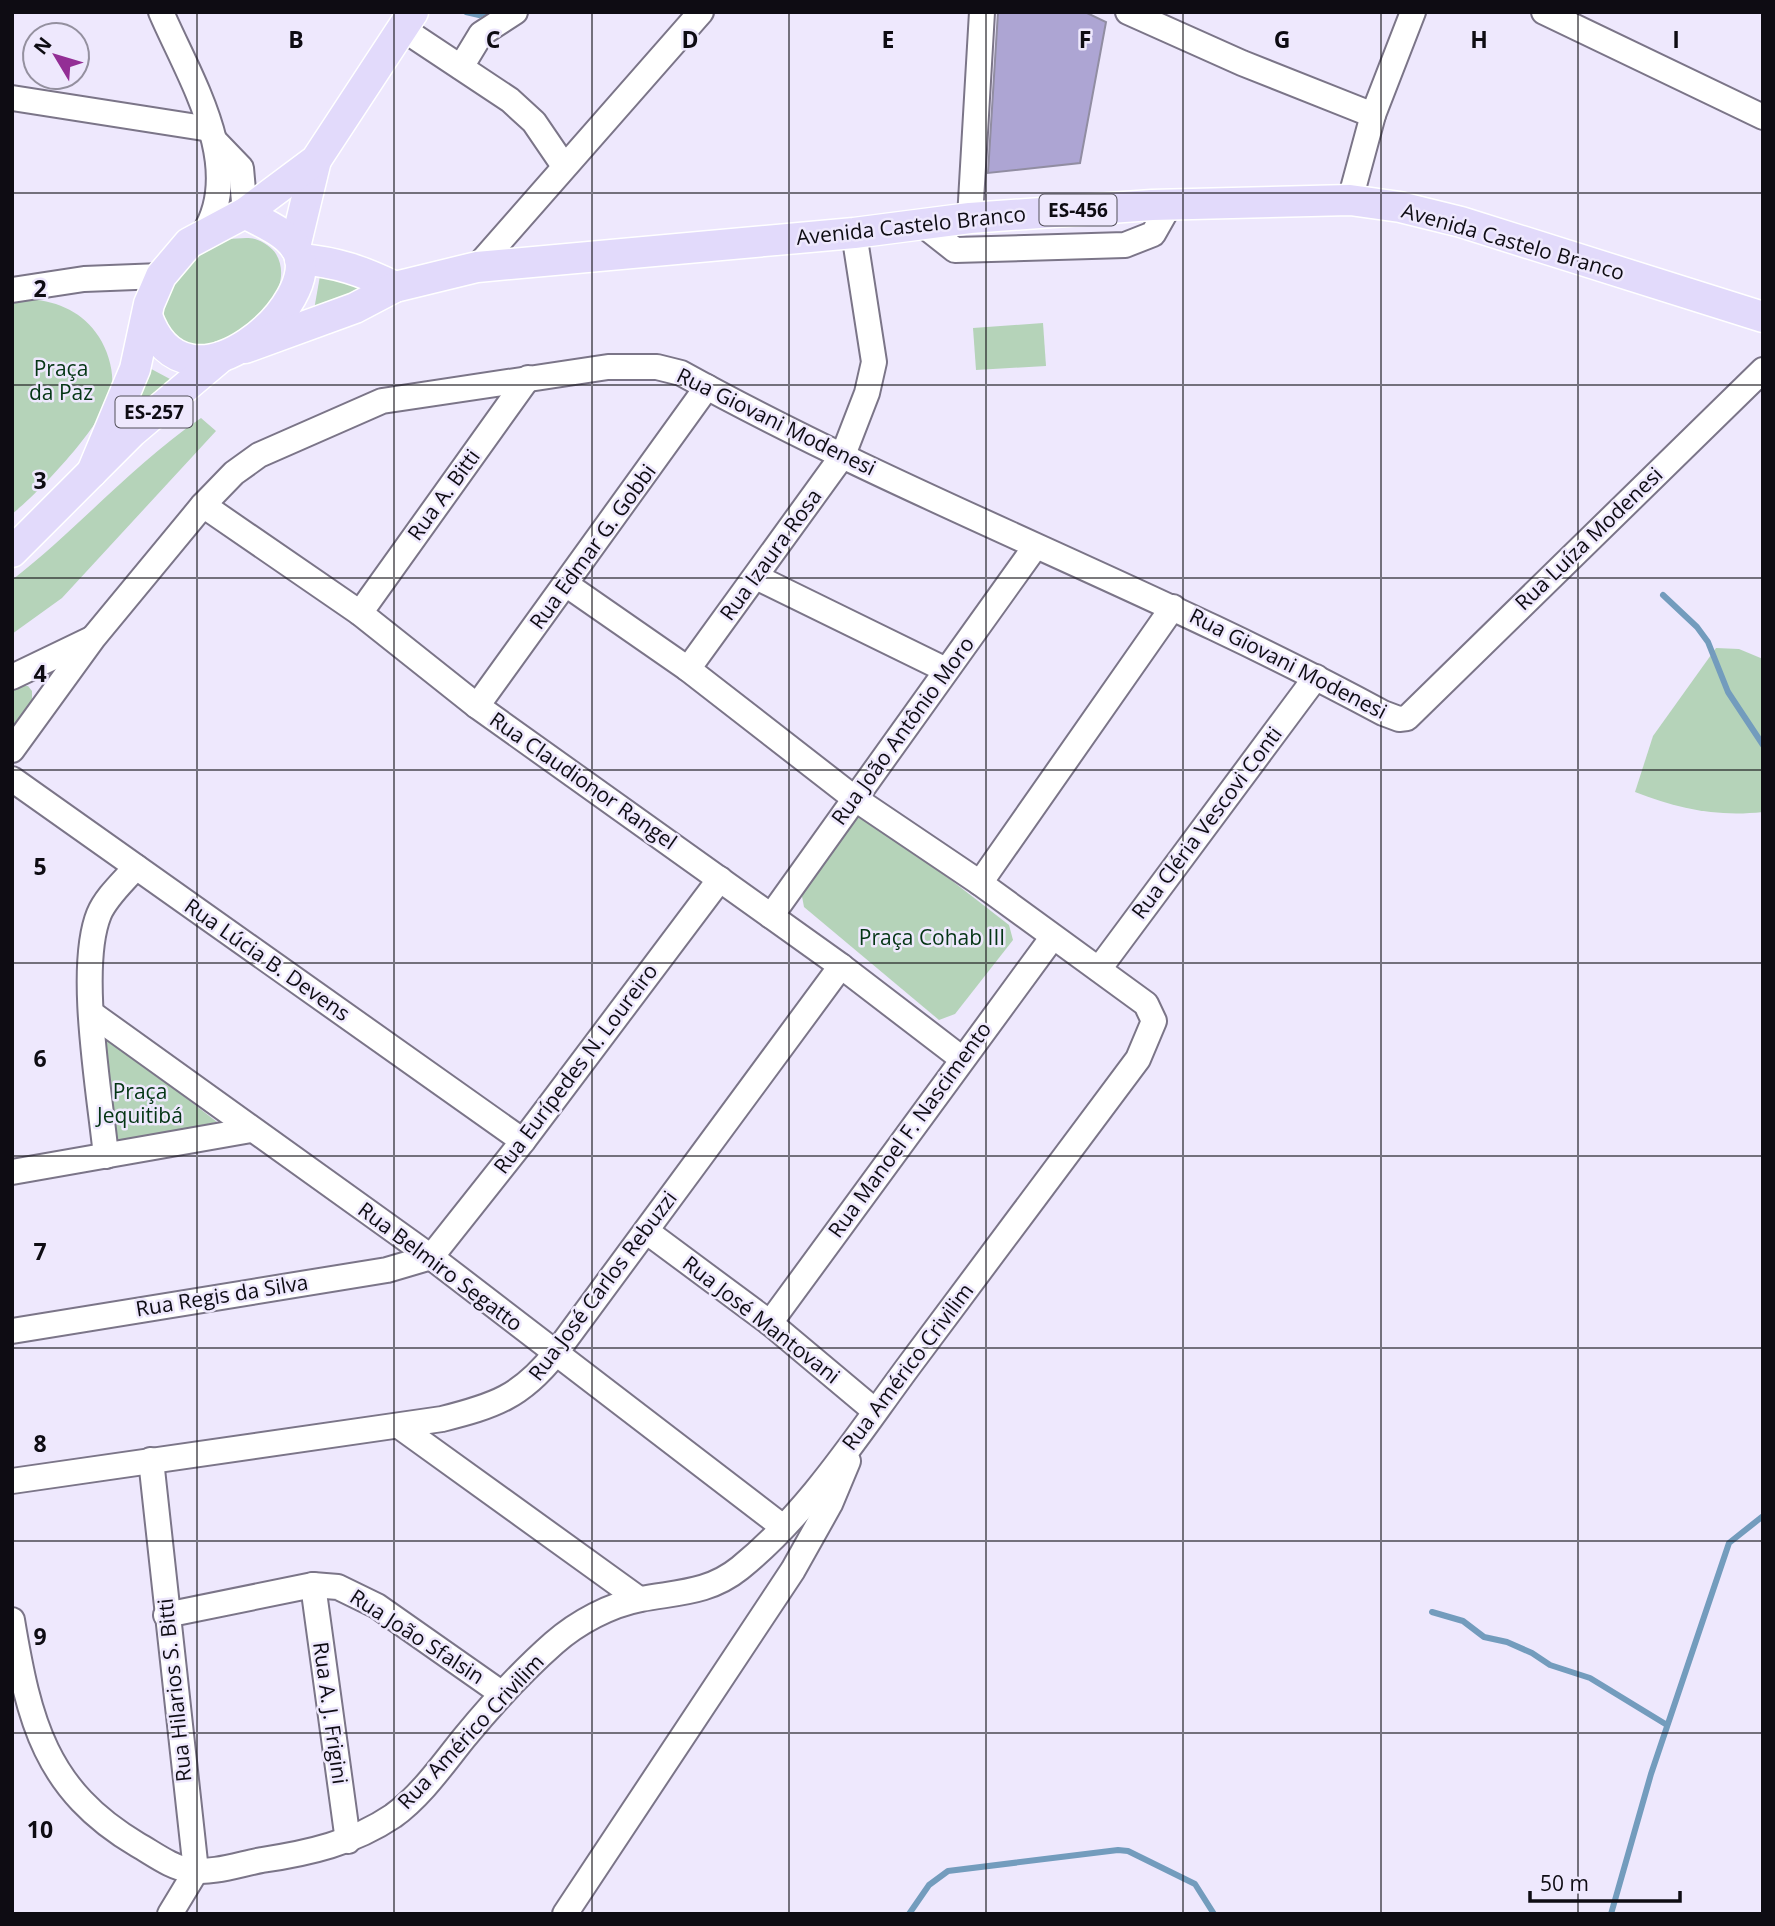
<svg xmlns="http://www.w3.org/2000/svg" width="1775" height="1926" font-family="'Open Sans',sans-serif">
	<rect width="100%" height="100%" fill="#eee8fd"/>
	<g fill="#b5d3b9">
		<path d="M 228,239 C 236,239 247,237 255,239 C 262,241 273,248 276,254 C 302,298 223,360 183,344 C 174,340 165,328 158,322 L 165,287 L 196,256 Z"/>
		<path d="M 321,270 L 370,286 L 314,310 Z"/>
		<path d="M 31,299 C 59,302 83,312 99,337 C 108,351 114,371 112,388 C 108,420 38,494 12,514 L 12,304 Z"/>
		<path d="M 1043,323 L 1046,366 L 976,370 L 973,328 Z"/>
		<path d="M 140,363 L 170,379 L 136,415 Z"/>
		<path d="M 201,418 L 216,431 L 62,598 L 12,634 L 12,580 C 78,529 132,465 201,418 Z"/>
		<path d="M 1716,648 L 1739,649 L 1763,659 L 1763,812 C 1717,817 1678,809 1635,792 L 1653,736 Z"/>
		<path d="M 20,686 L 28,686 L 32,691 L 32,700 L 12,729 L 12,690 Z"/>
		<path d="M 852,813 L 875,821 L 1009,925 L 1013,940 L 955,1014 L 939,1020 L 804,907 L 800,886 Z"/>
		<path d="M 101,1032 L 217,1122 L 109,1145 Z"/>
	</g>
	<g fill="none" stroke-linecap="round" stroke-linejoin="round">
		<g stroke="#739cbd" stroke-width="6">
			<path d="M 466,12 L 479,15 L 485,12"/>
			<path d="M 1663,595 L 1697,627 L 1708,642 L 1728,692 L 1763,745"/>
			<path d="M 1432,1612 L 1463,1621 L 1484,1637 L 1507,1642 L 1532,1653 L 1550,1665 L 1590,1678 L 1667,1725"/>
			<path d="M 909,1914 L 929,1885 L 948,1871 L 1118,1850 L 1128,1851 L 1195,1884 L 1214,1914"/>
			<path d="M 1611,1914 L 1651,1774 L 1729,1543 L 1763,1516"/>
		</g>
	</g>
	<path fill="#ada5d3" stroke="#918da2" stroke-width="2" d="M 998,12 L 1085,12 L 1106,22 L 1080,163 L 988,173 Z"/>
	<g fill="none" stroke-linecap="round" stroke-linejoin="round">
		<defs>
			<g id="minor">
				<path d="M 161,12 C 189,77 246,166 204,233"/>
				<path d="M 1128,12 L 1242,63 L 1373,115"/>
				<path d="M 1544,12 L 1763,117"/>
				<path d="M 403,29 L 510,100 L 534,122 L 564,166"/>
				<path d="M 461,67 L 481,34 L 515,12"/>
				<path d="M 12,98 L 210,129"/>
				<path d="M 215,141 L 241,168 L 245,213"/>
				<path d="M 1350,200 L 1373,115 L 1413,12"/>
				<path d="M 970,218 L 982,12"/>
				<path d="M 922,224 L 955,250 L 1125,245 L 1153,234 L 1170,204"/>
				<path d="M 477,267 L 701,12"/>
				<path d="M 12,290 L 84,279 L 161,276"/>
				<path d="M 203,505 L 360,613 L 477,706 L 841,966 L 961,1058"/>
				<path d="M 756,577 L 946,670"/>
				<path d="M 360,613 L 528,378"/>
				<path d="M 688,669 L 843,455 L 867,393 L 874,362 L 854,233"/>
				<path d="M 12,677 L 91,639"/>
				<path d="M 477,706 L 707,387"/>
				<path d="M 12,750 L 94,637 L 203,505 L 234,473 L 259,455 L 382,401 L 608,367 L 657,367 L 681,373 C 909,499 1154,589 1383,713 L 1399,719 L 1407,718 L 1763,370"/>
				<path d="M 12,779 L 523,1141"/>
				<path d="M 980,883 L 1173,607"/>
				<path d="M 771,916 L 1035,547"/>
				<path d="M 1099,969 L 1316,677"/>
				<path d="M 91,1013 L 431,1257 L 783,1527"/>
				<path d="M 106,1156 C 100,1095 77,968 99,914 C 106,897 124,881 136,867"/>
				<path d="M 12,1172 L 251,1130"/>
				<path d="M 646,1231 L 770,1323 L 875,1411"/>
				<path d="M 770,1323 L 1052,938"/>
				<path d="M 12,1331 L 387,1270 L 431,1257 L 523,1141 L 720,879"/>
				<path d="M 399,1426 L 639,1599"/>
				<path d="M 151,1460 L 196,1871 L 170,1914"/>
				<path d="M 12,1481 L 442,1419 C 494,1406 521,1397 555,1354 L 841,966"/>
				<path d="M 313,1585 L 348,1841"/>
				<path d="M 166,1615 L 313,1585 L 338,1587 L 377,1606 L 501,1693"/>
				<path d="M 12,1620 C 29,1721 45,1790 138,1845 C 154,1854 172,1868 190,1870 C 212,1874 240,1864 262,1860 C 309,1853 353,1843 393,1816 C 421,1796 443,1764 464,1738 C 492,1704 521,1672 554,1643 C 578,1622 610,1605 641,1599 C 678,1592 709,1593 740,1568 C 808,1513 857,1436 908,1367 C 985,1264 1061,1162 1138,1059 L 1154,1021 L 1146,1004 L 980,883 L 854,798 L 688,669 L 567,585"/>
				<path d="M 565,1914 L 793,1570 L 830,1504 L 848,1461"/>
			</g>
			<g id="major">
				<path d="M 295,247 L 316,160"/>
				<path d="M 300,259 C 336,262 363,271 395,287"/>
				<path d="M 147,316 C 186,427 326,300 297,250 C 287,232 262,223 245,213"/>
				<path d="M 245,348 L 355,308 L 395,287 L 477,267 L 854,233 L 970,218 L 1152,205 L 1350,200 L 1400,207 L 1461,222 L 1763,317"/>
				<path d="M 92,472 L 135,369 L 149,304 L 161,276 L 189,243 L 245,213 L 316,160 L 413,12"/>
				<path d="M 12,552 L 132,432 L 221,357"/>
			</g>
		</defs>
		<use href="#minor" stroke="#7b7588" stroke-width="28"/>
		<use href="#major" stroke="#fff" stroke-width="33"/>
		<use href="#minor" stroke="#fff" stroke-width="24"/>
		<use href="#major" stroke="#e2dafb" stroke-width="30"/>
	</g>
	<path fill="none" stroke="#0e0c13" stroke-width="2" stroke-opacity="0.55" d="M 197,12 L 197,1914M 394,12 L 394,1914M 592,12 L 592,1914M 789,12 L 789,1914M 986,12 L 986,1914M 1183,12 L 1183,1914M 1381,12 L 1381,1914M 1578,12 L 1578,1914M 12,193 L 1763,193M 12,385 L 1763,385M 12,578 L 1763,578M 12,770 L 1763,770M 12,963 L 1763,963M 12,1156 L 1763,1156M 12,1348 L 1763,1348M 12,1541 L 1763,1541M 12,1733 L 1763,1733"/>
	<g text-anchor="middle" stroke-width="5" stroke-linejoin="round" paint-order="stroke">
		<g fill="#eee8fd" stroke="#514e59" stroke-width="2">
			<rect x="1039.5" y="194.5" width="77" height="31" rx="5"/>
			<rect x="115.5" y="396.5" width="77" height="31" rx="5"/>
		</g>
		<g font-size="19" font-weight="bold" fill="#0e0c13">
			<text x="1078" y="217">ES-456</text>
			<text x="154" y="419">ES-257</text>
		</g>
		<g font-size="21" fill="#0e0c13" stroke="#eee8fd">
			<text transform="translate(911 226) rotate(-6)" y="7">Avenida Castelo Branco</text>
			<text transform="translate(1513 242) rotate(16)" y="7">Avenida Castelo Branco</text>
			<text transform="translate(776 422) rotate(26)" y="7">Rua Giovani Modenesi</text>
			<text transform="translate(444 495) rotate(-54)" y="7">Rua A. Bitti</text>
			<text transform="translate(1589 539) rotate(-44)" y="7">Rua Luíza Modenesi</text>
			<text transform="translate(593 547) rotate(-54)" y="7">Rua Edmar G. Gobbi</text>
			<text transform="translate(771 555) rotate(-54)" y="7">Rua Izaura Rosa</text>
			<text transform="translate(1288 664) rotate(27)" y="7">Rua Giovani Modenesi</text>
			<text transform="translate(903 731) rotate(-54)" y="7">Rua João Antônio Moro</text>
			<text transform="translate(583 781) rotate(35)" y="7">Rua Claudionor Rangel</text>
			<text transform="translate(1207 823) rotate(-53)" y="7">Rua Cléria Vescovi Conti</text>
			<text transform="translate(267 960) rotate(35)" y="7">Rua Lúcia B. Devens</text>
			<text transform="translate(576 1069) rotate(-53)" y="7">Rua Eurípedes N. Loureiro</text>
			<text transform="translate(910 1130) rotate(-54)" y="7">Rua Manoel F. Nascimento</text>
			<text transform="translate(440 1267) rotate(37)" y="7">Rua Belmiro Segatto</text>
			<text transform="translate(603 1286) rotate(-53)" y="7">Rua José Carlos Rebuzzi</text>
			<text transform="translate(222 1296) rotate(-9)" y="7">Rua Regis da Silva</text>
			<text transform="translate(761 1320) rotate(38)" y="7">Rua José Mantovani</text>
			<text transform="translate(908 1367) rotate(-53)" y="7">Rua Américo Crivilim</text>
			<text transform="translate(417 1637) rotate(33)" y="7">Rua João Sfalsin</text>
			<text transform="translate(175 1690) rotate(-96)" y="7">Rua Hilarios S. Bitti</text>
			<text transform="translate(330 1713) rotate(82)" y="7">Rua A. J. Frigini</text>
			<text transform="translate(471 1732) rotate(-47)" y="7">Rua Américo Crivilim</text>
		</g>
		<g font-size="21" fill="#043514" stroke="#eee8fd">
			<text x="61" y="376">Praça<tspan x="61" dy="24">da Paz</tspan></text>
			<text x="932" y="945">Praça Cohab III</text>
			<text x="140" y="1099">Praça<tspan x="140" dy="24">Jequitibá</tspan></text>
		</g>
	</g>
	<g font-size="23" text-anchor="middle" font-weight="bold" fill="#0e0c13" stroke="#eee8fd" stroke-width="5" stroke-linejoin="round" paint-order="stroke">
		<text x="296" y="48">B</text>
		<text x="493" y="48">C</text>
		<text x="690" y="48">D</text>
		<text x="888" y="48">E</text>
		<text x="1085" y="48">F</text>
		<text x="1282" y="48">G</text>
		<text x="1479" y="48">H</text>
		<text x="1676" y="48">I</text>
		<text x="40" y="297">2</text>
		<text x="40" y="489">3</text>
		<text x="40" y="682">4</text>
		<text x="40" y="875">5</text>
		<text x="40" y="1067">6</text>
		<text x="40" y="1260">7</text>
		<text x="40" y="1452">8</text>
		<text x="40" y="1645">9</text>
		<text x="40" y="1838">10</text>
	</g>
	<rect width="1775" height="1926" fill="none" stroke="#0e0c13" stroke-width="28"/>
	<g transform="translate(56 56) rotate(308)"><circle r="33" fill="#eee8fd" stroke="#94909f" stroke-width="2"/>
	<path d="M0-5L12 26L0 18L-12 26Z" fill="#932e95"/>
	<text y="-10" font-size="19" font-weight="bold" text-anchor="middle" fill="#0e0c13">N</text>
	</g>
	<path d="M1530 1891v10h150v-10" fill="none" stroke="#0e0c13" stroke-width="3.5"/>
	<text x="1540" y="1891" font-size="21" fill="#0e0c13" stroke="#eee8fd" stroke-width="5" paint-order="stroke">50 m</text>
</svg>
